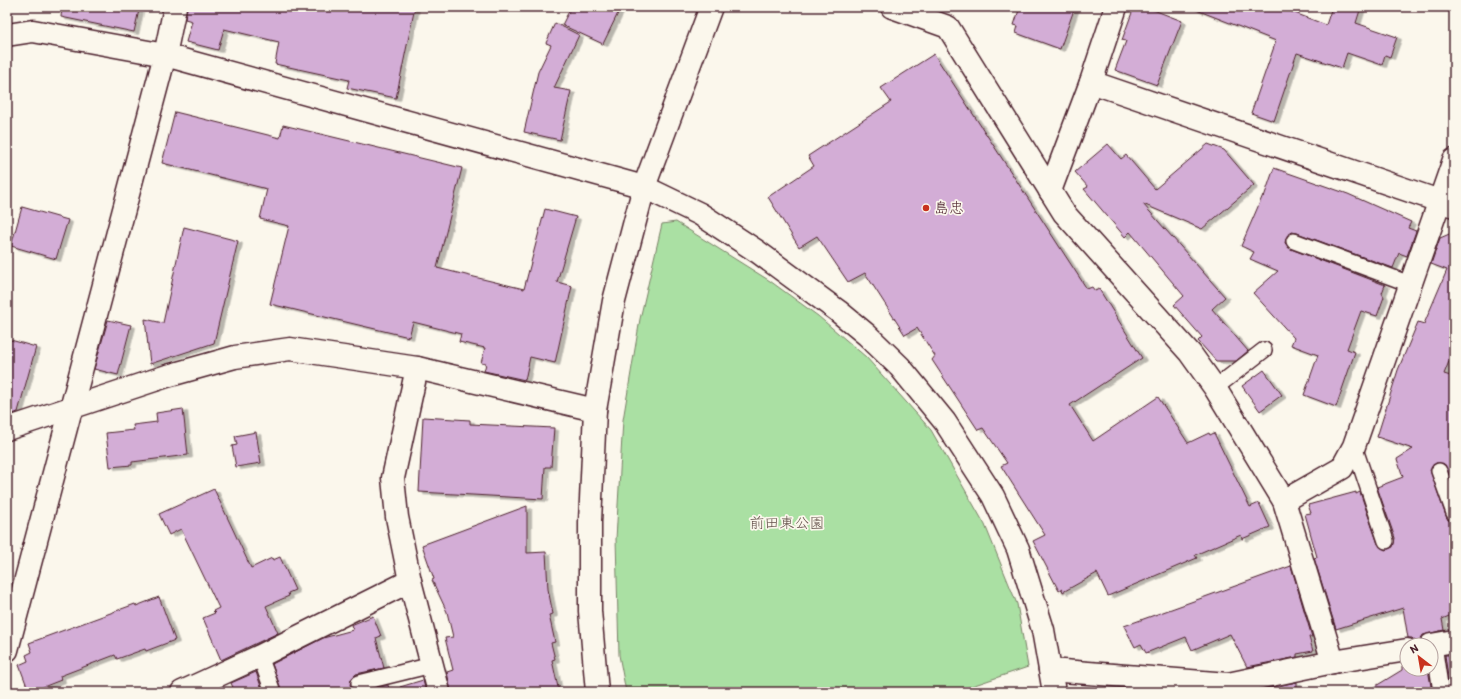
<svg xmlns="http://www.w3.org/2000/svg" width="1461" height="699" font-family="Itim,'Klee One',sans-serif">
	<defs>
		<filter id="shadow"><feDropShadow dx="4.5" dy="2.5" stdDeviation="0" flood-color="#0004"/></filter>
	</defs>
	<rect width="100%" height="100%" fill="#fbf7ec"/>
	<filter id="ink" filterUnits="userSpaceOnUse"><feTurbulence type="fractalNoise" baseFrequency=".025" numOctaves="2"/><feDisplacementMap in="SourceGraphic" scale="8" xChannelSelector="R" yChannelSelector="G"/><feConvolveMatrix kernelMatrix="1 2 1 2 8 2 1 2 1" color-interpolation-filters="sRGB"/></filter>
	<g filter="url(#ink)">
		<path fill="#aae0a3" stroke="#7a8067" d="M 676,222 L 770,281 L 818,316 L 866,357 L 931,430 L 985,525 L 1017,604 L 1028,667 L 954,692 L 626,692 L 619,655 L 616,539 L 623,420 L 640,319 L 662,224 Z"/>
		<g fill="#d3add6" stroke="#4a1f2b" filter="url(#shadow)">
			<path d="M 62,7 L 124,7 L 139,10 L 134,32 L 61,17 Z"/>
			<path d="M 187,7 L 415,7 L 396,98 L 347,88 L 349,80 L 275,64 L 279,42 L 224,29 L 218,50 L 186,42 L 192,21 L 185,19 Z"/>
			<path d="M 571,7 L 621,7 L 603,44 L 562,25 Z"/>
			<path d="M 1020,7 L 1075,7 L 1060,49 L 1016,33 L 1018,26 L 1014,25 Z"/>
			<path d="M 1134,7 L 1146,7 L 1182,21 L 1157,85 L 1115,70 L 1126,41 L 1122,40 Z"/>
			<path d="M 1194,7 L 1279,7 L 1326,25 L 1332,7 L 1361,7 L 1356,23 L 1397,37 L 1390,57 L 1385,55 L 1382,65 L 1347,53 L 1342,68 L 1297,53 L 1274,121 L 1251,113 L 1276,41 L 1194,9 Z"/>
			<path d="M 555,23 L 579,35 L 554,88 L 571,91 L 560,140 L 524,132 L 538,72 L 551,45 L 546,43 Z"/>
			<path d="M 934,54 L 1087,289 L 1092,287 L 1095,291 L 1099,289 L 1142,358 L 1070,405 L 1093,441 L 1158,397 L 1188,443 L 1209,433 L 1210,435 L 1214,433 L 1250,507 L 1259,503 L 1270,527 L 1242,539 L 1241,535 L 1195,555 L 1197,558 L 1108,596 L 1097,573 L 1063,592 L 1062,589 L 1059,591 L 1033,541 L 1045,535 L 1001,466 L 1007,463 L 983,428 L 978,430 L 932,360 L 935,356 L 917,328 L 905,335 L 865,273 L 848,282 L 817,236 L 799,247 L 768,197 L 814,166 L 808,156 L 891,102 L 881,88 Z"/>
			<path d="M 175,112 L 280,138 L 283,125 L 462,168 L 437,268 L 524,289 L 545,209 L 576,217 L 557,282 L 572,286 L 555,363 L 530,357 L 525,380 L 484,371 L 486,364 L 481,363 L 485,348 L 459,342 L 461,334 L 413,322 L 409,337 L 270,304 L 289,226 L 260,219 L 267,189 L 162,163 Z"/>
			<path d="M 1108,144 L 1121,159 L 1126,155 L 1155,189 L 1208,144 L 1224,150 L 1254,185 L 1202,229 L 1143,204 L 1225,297 L 1212,309 L 1248,351 L 1236,361 L 1216,361 L 1198,341 L 1202,337 L 1174,305 L 1184,296 L 1130,232 L 1125,237 L 1084,189 L 1088,187 L 1075,172 Z"/>
			<path d="M 1274,168 L 1348,194 L 1411,222 L 1408,228 L 1416,231 L 1407,256 L 1399,253 L 1393,268 L 1297,233 L 1292,232 L 1286,238 L 1285,243 L 1291,249 L 1385,285 L 1382,293 L 1384,297 L 1377,316 L 1361,311 L 1347,349 L 1355,352 L 1336,407 L 1304,395 L 1318,355 L 1291,345 L 1294,338 L 1253,293 L 1278,271 L 1250,259 L 1254,252 L 1241,246 L 1263,195 L 1264,197 Z"/>
			<path d="M 22,207 L 68,220 L 56,259 L 11,246 Z"/>
			<path d="M 184,227 L 238,241 L 214,343 L 150,364 L 145,319 L 163,323 Z"/>
			<path d="M 1454,232 L 1454,349 L 1444,374 L 1454,377 L 1454,486 L 1444,464 L 1436,463 L 1430,470 L 1446,516 L 1448,520 L 1454,522 L 1454,614 L 1442,619 L 1444,630 L 1423,635 L 1418,645 L 1412,638 L 1408,638 L 1403,608 L 1336,629 L 1314,558 L 1317,557 L 1305,514 L 1311,513 L 1308,505 L 1356,492 L 1356,494 L 1360,492 L 1378,544 L 1385,550 L 1393,547 L 1395,538 L 1377,487 L 1403,477 L 1397,459 L 1413,449 L 1377,437 L 1398,370 L 1418,322 L 1424,324 L 1447,270 L 1431,264 L 1440,238 Z"/>
			<path d="M 108,320 L 131,325 L 118,375 L 94,369 Z"/>
			<path d="M 7,339 L 36,347 L 18,412 L 7,416 Z"/>
			<path d="M 1264,370 L 1282,395 L 1260,411 L 1242,386 Z"/>
			<path d="M 183,409 L 188,455 L 132,462 L 132,465 L 110,467 L 106,433 L 134,430 L 133,425 L 157,422 L 156,413 Z"/>
			<path d="M 423,417 L 470,420 L 470,424 L 554,428 L 551,467 L 545,467 L 543,499 L 419,492 Z"/>
			<path d="M 256,432 L 261,463 L 236,467 L 232,446 L 237,445 L 235,436 Z"/>
			<path d="M 214,489 L 251,568 L 272,558 L 273,560 L 280,557 L 295,590 L 288,593 L 289,596 L 266,606 L 278,633 L 221,660 L 203,618 L 215,613 L 213,611 L 219,608 L 181,529 L 169,535 L 159,514 Z"/>
			<path d="M 527,506 L 527,553 L 546,552 L 548,589 L 553,614 L 549,615 L 555,642 L 551,643 L 555,659 L 552,660 L 559,692 L 451,692 L 447,672 L 453,670 L 445,638 L 453,637 L 447,612 L 432,580 L 434,579 L 422,545 Z"/>
			<path d="M 1291,566 L 1312,637 L 1309,637 L 1313,651 L 1297,654 L 1297,657 L 1247,667 L 1230,634 L 1192,650 L 1186,637 L 1146,653 L 1141,644 L 1135,647 L 1124,626 Z"/>
			<path d="M 159,597 L 175,640 L 146,651 L 145,649 L 117,659 L 115,655 L 60,676 L 61,680 L 33,691 L 31,687 L 28,689 L 19,665 L 28,661 L 26,655 L 32,652 L 29,643 L 135,604 L 136,606 Z"/>
			<path d="M 373,616 L 381,636 L 376,638 L 384,668 L 356,674 L 351,680 L 350,685 L 353,689 L 361,692 L 388,685 L 390,692 L 282,692 L 272,664 L 323,638 L 353,630 L 351,625 Z"/>
			<path d="M 1445,655 L 1449,655 L 1449,659 L 1454,658 L 1454,692 L 1450,692 Z"/>
			<path d="M 1402,666 L 1407,666 L 1407,669 L 1428,669 L 1432,692 L 1366,692 L 1402,670 Z"/>
			<path d="M 256,672 L 263,692 L 235,692 L 231,683 Z"/>
			<path d="M 423,680 L 426,692 L 401,692 L 400,687 Z"/>
			<path d="M 1297,682 L 1297,692 L 1259,692 L 1258,690 Z"/>
		</g>
		<g fill="none" stroke-linecap="round" stroke-linejoin="round">
			<defs>
				<g id="service">
					<path d="M 1294,241 L 1410,284"/>
					<path d="M 1215,388 L 1264,350"/>
					<path d="M 1354,446 L 1386,541"/>
					<path d="M 1439,471 L 1454,513"/>
					<path d="M 1434,645 L 1441,692"/>
					<path d="M 260,656 L 273,692"/>
					<path d="M 359,683 L 432,665"/>
				</g>
				<g id="minor">
					<path d="M 892,7 L 948,27 L 1064,213 L 1190,353 L 1215,388 L 1284,501 L 1333,662"/>
					<path d="M 1091,82 L 1454,206"/>
					<path d="M 1050,191 L 1091,82 L 1116,7"/>
					<path d="M 417,368 L 393,478 L 397,517 L 410,581 L 439,692"/>
					<path d="M 7,429 L 167,376 L 235,357 L 290,349 L 417,368 L 595,410"/>
					<path d="M 1284,501 L 1342,468 L 1354,446 L 1454,160"/>
					<path d="M 1431,645 L 1454,641"/>
					<path d="M 1050,670 L 1228,684 L 1333,662 L 1407,650"/>
					<path d="M 182,692 L 260,656 L 410,581"/>
					<path d="M 597,692 L 590,611 L 590,522 L 595,410 L 614,301 L 644,187 L 711,7"/>
				</g>
				<g id="tertiary">
					<path d="M 7,35 L 33,31 L 165,55 L 644,187 L 700,214 L 758,252 L 838,311 L 867,335 L 900,367 L 945,422 L 993,496 L 1018,549 L 1043,630 L 1054,692"/>
					<path d="M 7,650 L 165,55 L 175,7"/>
				</g>
			</defs>
			<use href="#service" stroke="#4a1f2b" stroke-width="18"/>
			<use href="#minor" stroke="#4a1f2b" stroke-width="25"/>
			<use href="#tertiary" stroke="#4a1f2b" stroke-width="25"/>
			<use href="#service" stroke="#fbf7ec" stroke-width="15"/>
			<use href="#minor" stroke="#fbf7ec" stroke-width="22"/>
			<use href="#tertiary" stroke="#fbf7ec" stroke-width="22"/>
		</g>
	</g>
	<circle fill="#c8321e" stroke="#fbf7ec" stroke-width="1.5" cx="926" cy="208" r="4"/>
	<g text-anchor="middle" stroke-width="3.5" stroke-linejoin="round" paint-order="stroke">
		<g font-size="15" fill="#4a1f2b" stroke="#fbf7ec" text-anchor="start">
			<text x="934" y="213">島忠</text>
		</g>
		<g font-size="15" fill="#624f49" stroke="#fbf7ec">
			<text x="787" y="528">前田東公園</text>
		</g>
	</g>
	<rect width="1461" height="699" fill="none" stroke="#fbf7ec" stroke-width="24"/>
	<rect x="12" y="12" width="1437" height="675" fill="none" stroke="#4a1f2b" stroke-width="1.5" filter="url(#ink)"/>
	<g transform="translate(1419 657) rotate(329)"><circle r="19" fill="#fbf7ec" stroke="#b4a19f"/>
	<path d="M0-3L7 15L0 10L-7 15Z" fill="#c8321e"/>
	<text y="-6" font-size="11" font-weight="bold" text-anchor="middle" fill="#4a1f2b">N</text>
	</g>
</svg>
